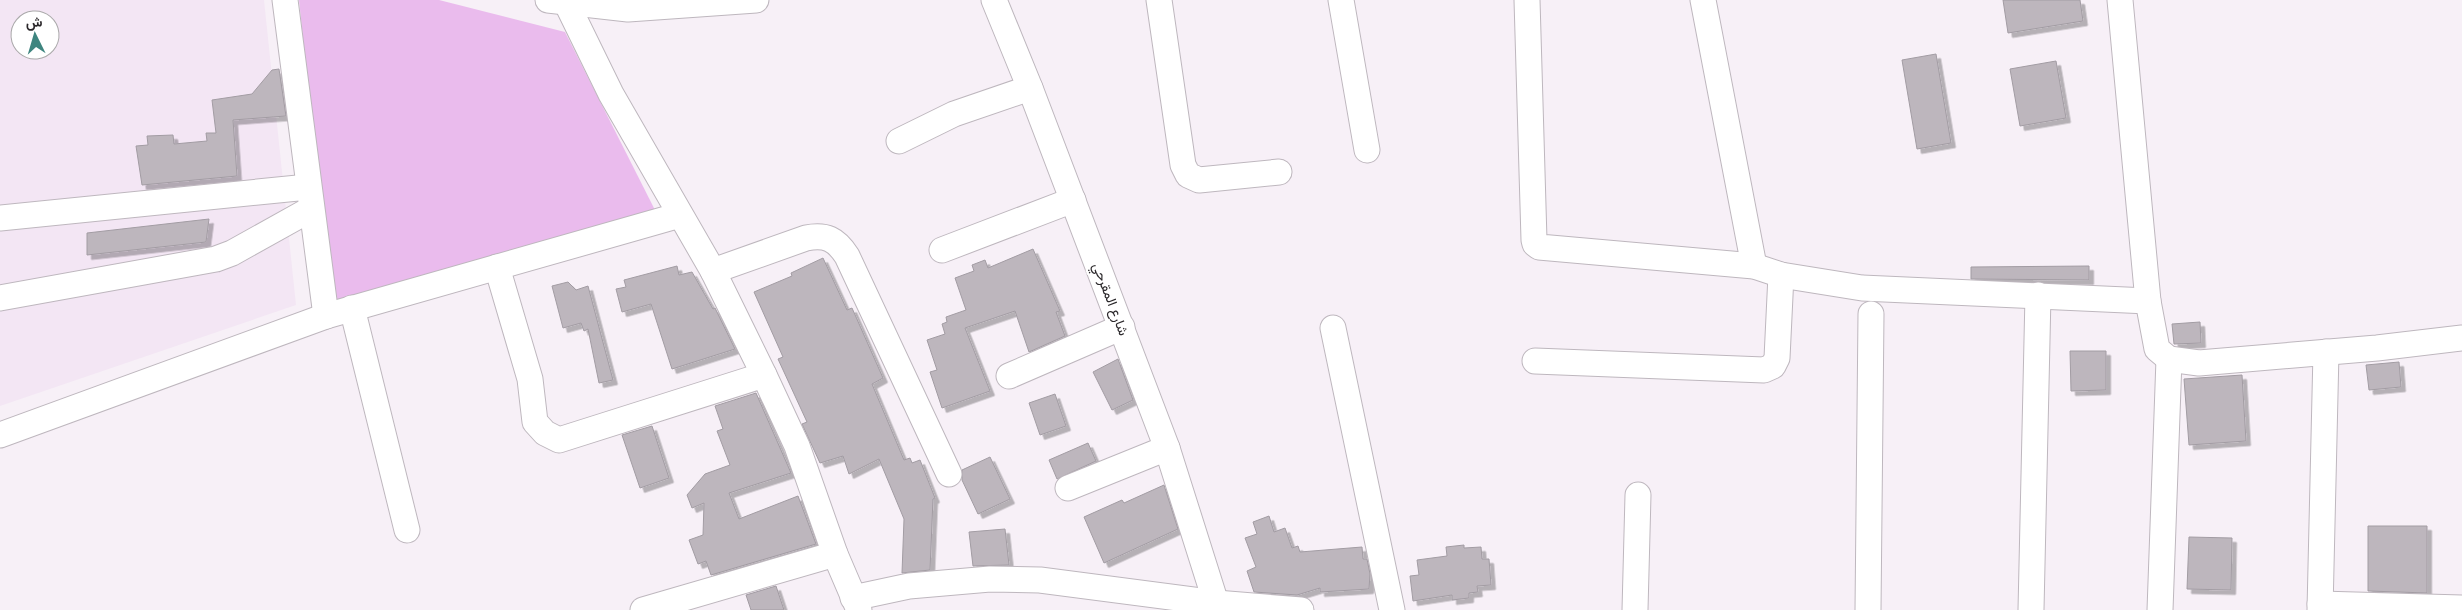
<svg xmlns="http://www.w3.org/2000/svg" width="2462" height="610" font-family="'Fira Sans Condensed',Vazirmatn,sans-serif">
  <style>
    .built { fill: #f3e6f4; fill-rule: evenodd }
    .green { fill: #eabbed }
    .building { fill: #bdb6bd; stroke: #a29ca3; filter: url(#shadow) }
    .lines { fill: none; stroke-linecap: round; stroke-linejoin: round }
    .minor-casing { stroke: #beb7be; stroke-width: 27 }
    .minor { stroke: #fff; stroke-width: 25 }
    .labels { text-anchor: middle; stroke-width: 4.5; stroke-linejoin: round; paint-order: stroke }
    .street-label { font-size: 14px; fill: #2b282b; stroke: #fff }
  </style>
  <defs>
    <filter id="shadow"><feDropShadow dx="4.5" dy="4.5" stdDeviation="0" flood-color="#0004"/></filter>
  </defs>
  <rect width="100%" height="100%" fill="#f7f0f7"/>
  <!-- built -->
  <path class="built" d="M0 0H264L296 305 0 406ZM20 20H50V50H20Z"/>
  <!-- green -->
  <polygon class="green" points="299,0 439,0 565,32 658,216 331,308"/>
  <!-- building -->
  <g class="building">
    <polygon points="2003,0 2080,0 2083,21 2008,33"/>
    <polygon points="1936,54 1951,143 1917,149 1902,60"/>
    <polygon points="2056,61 2066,118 2020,126 2010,69"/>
    <polygon points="279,69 286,116 233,120 237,176 142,185 136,146 148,145 147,136 173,135 174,144 207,141 206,133 216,133 212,100 252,94 272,70"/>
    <polygon points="209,219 206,242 87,255 87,233"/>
    <polygon points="1033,249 1060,311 1056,312 1065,336 1029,352 1015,311 965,328 990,391 942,408 930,372 937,370 927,340 945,334 942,324 947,322 946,317 966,310 955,278 974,271 972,265 985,260 988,268"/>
    <polygon points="823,258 847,310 852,308 883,378 872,384 904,460 910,458 912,463 920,460 935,498 933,499 930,570 902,573 904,519 879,459 849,474 843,456 820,463 802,424 807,422 778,359 783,357 754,292 792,276 791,273"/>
    <polygon points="677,266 679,275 692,272 713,309 715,308 735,349 672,369 651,304 622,312 616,289 626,287 624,280"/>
    <polygon points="2089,266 2089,280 1971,279 1971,267"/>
    <polygon points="568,282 576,290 588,286 613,380 599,383 588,329 584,331 581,323 563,328 552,286"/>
    <polygon points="2200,322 2201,343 2174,344 2172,324"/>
    <polygon points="2070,351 2106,351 2106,390 2071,391"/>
    <polygon points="1118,359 1133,400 1112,410 1093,372"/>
    <polygon points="2399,362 2401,387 2369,390 2366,365"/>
    <polygon points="2242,375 2246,441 2189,445 2184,379"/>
    <polygon points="756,393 791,473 729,493 739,519 798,496 816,544 711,575 706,561 698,564 689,540 703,535 704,503 692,508 687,495 705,474 730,465 717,431 723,429 715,406"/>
    <polygon points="1055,394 1066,426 1040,435 1029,403"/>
    <polygon points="652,426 669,478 640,488 622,435"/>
    <polygon points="1088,443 1096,461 1057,479 1049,460"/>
    <polygon points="990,457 1010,499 978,514 962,480 962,470"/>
    <polygon points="1164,485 1178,529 1104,563 1084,517 1122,500 1124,503"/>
    <polygon points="1269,516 1274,532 1285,528 1292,548 1298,546 1300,552 1362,547 1363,559 1367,559 1370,574 1369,589 1320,592 1320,588 1297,595 1254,592 1247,571 1256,567 1245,538 1257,534 1253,522"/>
    <polygon points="2368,526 2427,526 2427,593 2368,591"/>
    <polygon points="1005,529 1009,565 973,566 969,532"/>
    <polygon points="2189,537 2232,538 2231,590 2187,589"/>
    <polygon points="1464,545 1464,548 1481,547 1482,559 1489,559 1491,585 1477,586 1478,592 1469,593 1469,598 1452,600 1452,595 1413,601 1410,576 1419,575 1417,560 1447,556 1446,547"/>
    <polygon points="776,586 784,610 751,610 746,595"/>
  </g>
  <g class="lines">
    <!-- minor casing -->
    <g class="minor-casing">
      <g id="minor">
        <polyline points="285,0 326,316"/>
        <polyline points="548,0 628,9 756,0"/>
        <polyline points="994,0 1030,88 1167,448 1216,603"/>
        <polyline points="1159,0 1183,165 1188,175 1199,180 1279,172"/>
        <polyline points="1341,0 1367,150"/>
        <polyline points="1527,0 1534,240 1535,244 1539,247 1754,266 1781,275 1862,288 2148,301"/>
        <polyline points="1703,0 1754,266"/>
        <polyline points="2120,0 2148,301 2157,349 2169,359 2199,363 2377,348 2462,338"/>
        <polyline points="567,4 611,94 713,271 764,375 797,446 835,554 859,610"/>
        <polyline points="899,141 954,114 1030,88"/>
        <polyline points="0,218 308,187"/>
        <polyline points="942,250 1073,200"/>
        <polyline points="497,267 530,379 535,422 545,433 559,440 764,375"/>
        <path d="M713 271 806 238C826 234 836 239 847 256L949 474"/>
        <polyline points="0,298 216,259 232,253 311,209"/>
        <polyline points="352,308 407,530"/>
        <polyline points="1333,328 1392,610"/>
        <polyline points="1535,361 1764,370 1773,366 1777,358 1781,275"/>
        <polyline points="1009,376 1122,327"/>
        <polyline points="0,435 326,316 680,215"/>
        <polyline points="1068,488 1167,448"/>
        <polyline points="853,598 909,586 990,579 1040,580 1216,603 1301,610"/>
        <polyline points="2320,604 2462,608"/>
        <polyline points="643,610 835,554"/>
        <polyline points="1635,610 1638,495"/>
        <polyline points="1868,610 1871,314"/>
        <polyline points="2031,610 2038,295"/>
        <polyline points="2160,610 2169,359"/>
        <polyline points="2320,610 2326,352"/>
      </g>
    </g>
    <!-- minor -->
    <use href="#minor" class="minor"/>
  </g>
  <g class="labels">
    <!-- street labels -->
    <g class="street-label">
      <text transform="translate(1111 299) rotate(69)" y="5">شارع المقرحي</text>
    </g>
  </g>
  <!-- north arrow -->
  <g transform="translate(35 35) rotate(355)"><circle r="24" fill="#ffffff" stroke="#aaa9aa"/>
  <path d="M0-4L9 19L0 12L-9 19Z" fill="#3e857f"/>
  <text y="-8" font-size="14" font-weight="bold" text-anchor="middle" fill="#2b282b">ش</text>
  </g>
</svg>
